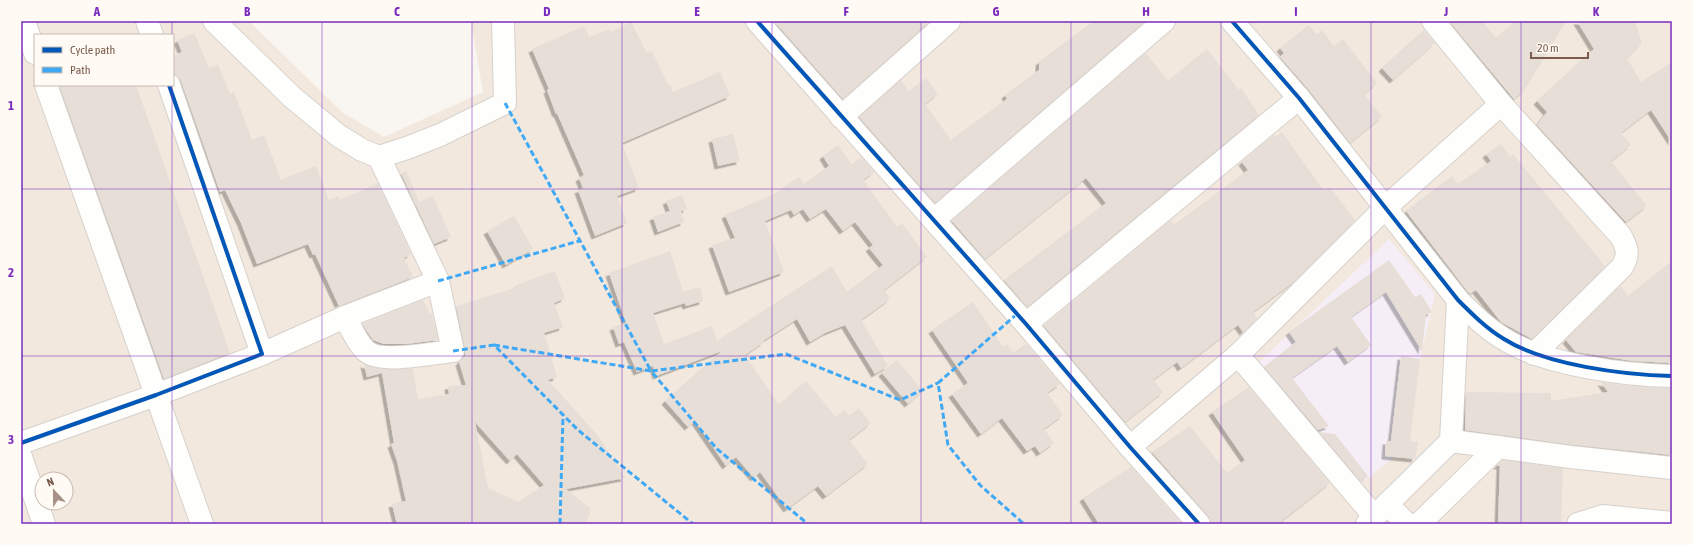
<svg xmlns="http://www.w3.org/2000/svg" width="1693" height="545" font-family="'Asap Condensed',sans-serif">
  <style>
    .residential { fill: #f2e8de; fill-rule: evenodd }
    .education { fill: #f6eef6 }
    .building { fill: #e6ded7; fill-rule: evenodd; filter: url(#shadow) }
    .lines { fill: none; stroke-linecap: round; stroke-linejoin: round }
    .minor-casing { stroke: #d7d1cb; stroke-width: 24 }
    .minor { stroke: #fefefd; stroke-width: 22 }
    .quiet { stroke: #3fa9f5; stroke-width: 3; stroke-dasharray: 6 3; stroke-linecap: butt }
    .cycleway-casing { stroke: #fffaf3; stroke-width: 6 }
    .cycleway { stroke: #0057b8; stroke-width: 4 }
    .grid { fill: none; stroke: #7b2cbf; stroke-width: 1; stroke-opacity: 0.55 }
    .neatline { fill: none; stroke: #7b2cbf; stroke-width: 1.5 }
    .grid-label { font-size: 13px; text-anchor: middle; font-weight: bold; fill: #7b2cbf }
  </style>
  <defs>
    <filter id="shadow"><feDropShadow dx="-3.5" dy="3.5" stdDeviation="0" flood-color="#0004"/></filter>
  </defs>
  <rect width="100%" height="100%" fill="#f9f5f0"/>
  <!-- residential -->
  <path class="residential" d="M21 21H249L342 112 384 137 483 92 471 21H1672V524H21ZM35 35H173V85H35ZM42 479H66V503H42Z"/>
  <!-- education -->
  <polygon class="education" points="1389,239 1435,294 1398,454 1358,486 1256,365"/>
  <!-- building -->
  <g class="building">
    <polygon points="774,21 930,21 843,99"/>
    <polygon points="1094,21 1145,21 935,203 859,117 901,80 909,91 926,78 938,94 925,104 951,140 1007,99 1005,95 1039,70 1039,62"/>
    <polygon points="1449,21 1482,21 1496,38 1516,21 1566,21 1524,91 1514,99"/>
    <polygon points="1577,21 1635,21 1642,43 1627,58 1641,82 1672,62 1672,142 1651,110 1621,133 1631,145 1611,161 1647,206 1626,222 1537,125 1547,112 1537,101 1594,49"/>
    <polygon points="631,22 647,53 652,51 668,85 670,84 673,92 720,72 730,96 622,143 639,188 617,196 627,223 595,236 578,190 583,188 579,178 584,175 557,113 556,114 547,90 549,89 532,49 584,26 589,37 610,29 611,32"/>
    <polygon points="1309,25 1317,35 1322,30 1334,46 1343,39 1377,83 1364,94 1382,117 1350,143 1309,90 1280,57 1284,53 1280,48"/>
    <polygon points="1424,30 1435,43 1393,80 1382,68"/>
    <polygon points="194,33 209,68 218,65 230,94 234,92 252,140 264,135 281,180 316,166 329,200 338,196 340,200 378,183 411,254 404,258 413,277 340,306 277,334 339,306 315,254 313,255 308,244 257,264 241,223 225,190 220,192 181,81 177,76 173,73 173,56 182,52 177,40"/>
    <polygon points="1207,49 1239,90 1241,88 1259,115 1027,307 1004,280 1106,203 1086,178 985,259 952,221 1146,53 1168,81"/>
    <polygon points="59,85 136,85 230,353 164,379"/>
    <polygon points="1282,132 1324,191 1330,187 1355,220 1294,282 1253,312 1257,318 1243,332 1238,325 1181,368 1177,362 1153,380 1163,392 1125,422 1044,326 1171,220 1174,225 1248,170 1242,162 1274,135 1275,137"/>
    <polygon points="733,134 740,161 718,166 712,139"/>
    <polygon points="1501,144 1510,157 1513,154 1605,266 1532,339 1501,322 1476,290 1470,294 1468,292 1406,211 1452,176 1458,184 1491,161 1486,154"/>
    <polygon points="838,145 852,165 861,157 874,172 863,180 897,227 902,223 927,257 884,290 890,299 861,320 888,366 875,374 845,325 825,333 810,342 797,319 763,341 764,342 745,355 779,405 806,381 836,417 845,410 849,416 859,408 871,423 849,440 868,464 826,496 818,486 787,509 760,472 754,478 736,457 726,466 695,421 688,427 665,401 722,351 656,376 653,366 637,372 624,342 619,344 613,327 626,323 609,273 670,251 683,292 700,287 703,301 686,306 685,303 653,313 664,344 712,326 717,341 832,266 847,292 883,265 869,248 873,245 855,222 843,231 826,209 810,219 803,209 794,215 791,210 765,221 784,272 729,292 712,245 735,238 725,215 774,194 799,177 804,184 829,166 823,156"/>
    <polygon points="406,171 419,202 433,196 451,237 434,244 401,173"/>
    <polygon points="682,195 687,209 681,211 684,222 658,232 653,217 670,211 666,201"/>
    <polygon points="514,216 533,249 506,265 487,231"/>
    <polygon points="1389,260 1415,297 1421,294 1432,312 1426,315 1422,351 1386,292 1351,317 1371,345 1348,362 1337,346 1292,378 1329,426 1318,430 1264,367 1296,342 1289,332"/>
    <polygon points="1672,261 1672,363 1633,361 1576,352 1566,340 1621,286 1628,296"/>
    <path d="M555 271 565 298 554 303 563 327 544 333 557 377 548 380 599 437 625 478 566 489 591 509 586 524H397L392 504 406 501 397 461 391 444 394 443 382 373 367 377 364 364 381 369H413L418 399 449 394 448 386 466 385 459 362 465 356V349L456 306 518 287 516 285ZM475 422 510 461 517 454 544 485 518 502 488 488Z"/>
    <polygon points="423,300 430,314 432,313 438,340 406,344 384,344 373,340 362,324"/>
    <polygon points="973,302 1003,347 1007,344 1013,353 1026,344 1060,384 1047,393 1063,415 1044,429 1054,443 1040,453 1035,446 1027,451 1002,418 981,434 952,394 968,383 932,330"/>
    <polygon points="1401,356 1420,359 1410,441 1418,442 1415,459 1385,456 1386,441 1391,441"/>
    <polygon points="897,360 923,391 908,404 882,373"/>
    <polygon points="1601,382 1630,386 1672,388 1672,455 1573,445 1465,430 1466,392 1551,393 1551,401 1608,392"/>
    <polygon points="1249,387 1330,483 1278,524 1211,524 1208,516 1152,452 1190,426 1227,473 1245,460 1212,412"/>
    <polygon points="1319,432 1335,434 1368,476 1361,482"/>
    <polygon points="1502,460 1563,468 1561,524 1498,524 1500,466 1497,466"/>
    <polygon points="1131,467 1182,524 1099,524 1083,498"/>
  </g>
  <g class="lines">
    <!-- minor casing -->
    <g class="minor-casing">
      <g id="minor">
        <polyline points="24,21 35,53"/>
        <polyline points="147,21 152,35"/>
        <polyline points="214,21 292,97 339,136 362,150 379,157 407,148 440,135 505,103 503,21"/>
        <polyline points="757,21 1026,324 1130,447 1199,524"/>
        <path d="M1232 21 1299 98 1458 300C1472 314 1487 329 1504 339 1545 365 1624 375 1672 376"/>
        <path d="M1433 21 1501 104 1620 235C1627 247 1630 254 1622 267L1534 354"/>
        <polyline points="46,85 202,524"/>
        <polyline points="841,117 949,21"/>
        <polyline points="934,220 1164,21"/>
        <polyline points="345,317 438,281"/>
        <polyline points="1026,324 1299,98"/>
        <path d="M262 354 345 317C351 328 356 341 365 350 379 365 433 353 453 351L438 281 379 157"/>
        <polyline points="1238,355 1374,516"/>
        <polyline points="1451,441 1498,447"/>
        <polyline points="21,443 156,395 262,354 169,85"/>
        <polyline points="1130,447 1238,355 1386,207 1501,104"/>
        <polyline points="21,457 44,524"/>
        <polyline points="1387,504 1407,524"/>
        <polyline points="1367,524 1451,441 1458,300"/>
        <polyline points="1419,524 1498,447 1571,457 1672,468"/>
        <polyline points="1578,524 1603,516 1672,523"/>
      </g>
    </g>
    <!-- minor -->
    <use href="#minor" class="minor"/>
    <!-- quiet -->
    <g class="quiet">
      <polyline points="505,103 651,371 786,354 900,400 938,383"/>
      <polyline points="438,281 579,241"/>
      <polyline points="1017,314 938,383 948,445 980,485 1024,524"/>
      <polyline points="494,345 651,371 717,449 808,524"/>
      <polyline points="453,351 494,345 578,430 693,524"/>
      <polyline points="560,524 563,415"/>
    </g>
    <!-- cycleway casing -->
    <g class="cycleway-casing">
      <g id="cycleway">
        <polyline points="757,21 1026,324 1130,447 1199,524"/>
        <path d="M1232 21 1299 98 1458 300C1472 314 1487 329 1504 339 1545 365 1624 375 1672 376"/>
        <polyline points="21,443 156,395 262,354 169,85"/>
      </g>
    </g>
    <!-- cycleway -->
    <use href="#cycleway" class="cycleway"/>
  </g>
  <!-- grid -->
  <path class="grid" d="M172 21V35M322 21V524M472 21V524M622 21V524M772 21V524M921 21V524M1071 21V524M1221 21V524M1371 21V524M1521 21V524M172 85V524M21 189H1672M21 356H1672"/>
  <!-- border -->
  <rect width="1693" height="545" fill="none" stroke="#fffaf3" stroke-width="44"/>
  <!-- legend -->
  <rect x="34" y="34" width="140" height="52" fill="#fffaf3" stroke="#cabbb1"/>
  <rect x="42" y="47" width="20" height="6" fill="#0057b8" stroke="#cabbb1"/>
  <text x="70" y="54" font-size="12" fill="#7a5c4d">Cycle path</text>
  <rect x="42" y="67" width="20" height="6" fill="#3fa9f5" stroke="#cabbb1"/>
  <text x="70" y="74" font-size="12" fill="#7a5c4d">Path</text>
  <!-- north arrow -->
  <g transform="translate(54 491) rotate(338)"><circle r="19" fill="#fffaf3" stroke="#cabbb1"/>
  <path d="M0-3L7 15L0 10L-7 15Z" fill="#a69286"/>
  <text y="-6" font-size="11" font-weight="bold" text-anchor="middle" fill="#7a5c4d">N</text>
  </g>
  <!-- scale -->
  <path d="M1531 52v6h57v-6" fill="none" stroke="#7a5c4d" stroke-width="2"/>
  <text x="1537" y="52" font-size="12" fill="#7a5c4d" stroke="#fffaf3" stroke-width="3" paint-order="stroke">20 m</text>
  <rect x="22" y="22" width="1649" height="501" class="neatline"/>
  <g class="grid-label">
    <text x="97" y="16">A</text>
    <text x="247" y="16">B</text>
    <text x="397" y="16">C</text>
    <text x="547" y="16">D</text>
    <text x="697" y="16">E</text>
    <text x="846" y="16">F</text>
    <text x="996" y="16">G</text>
    <text x="1146" y="16">H</text>
    <text x="1296" y="16">I</text>
    <text x="1446" y="16">J</text>
    <text x="1596" y="16">K</text>
    <text x="11" y="110">1</text>
    <text x="11" y="277">2</text>
    <text x="11" y="444">3</text>
  </g>
</svg>
